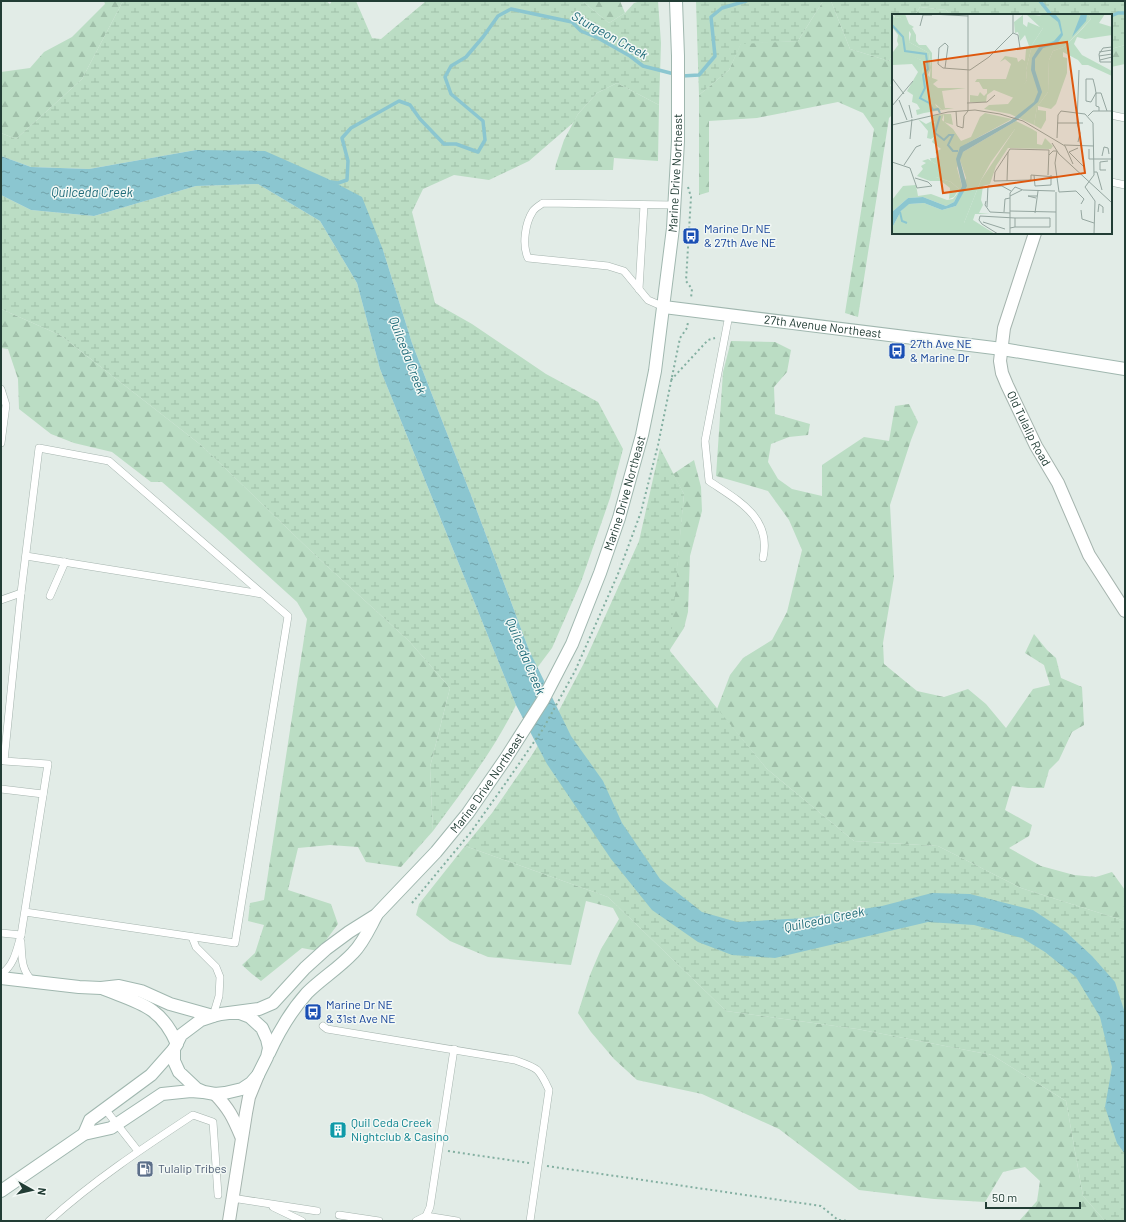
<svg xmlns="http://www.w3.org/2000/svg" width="1126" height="1222" font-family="Barlow,sans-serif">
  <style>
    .forest { fill: url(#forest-firs) }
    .wetland { fill: url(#wetland-marsh) }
    .water { fill: url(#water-ripples) }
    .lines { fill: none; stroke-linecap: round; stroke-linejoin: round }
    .stream { stroke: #8bc6d0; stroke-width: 3.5 }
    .lane-casing { stroke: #a5b4ae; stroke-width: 8 }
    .street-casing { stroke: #a5b4ae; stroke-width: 14 }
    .secondary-casing { stroke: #a0b7af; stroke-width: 14 }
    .path { stroke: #83afa1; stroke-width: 2; stroke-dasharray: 2 3; stroke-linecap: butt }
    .lane { stroke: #fff; stroke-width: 7 }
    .street { stroke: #fff; stroke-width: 12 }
    .secondary { stroke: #fff; stroke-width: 12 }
    .labels { text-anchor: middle; stroke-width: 3; stroke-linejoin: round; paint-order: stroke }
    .street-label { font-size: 12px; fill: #223d35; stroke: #f2f8f5 }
    .transit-label { font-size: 12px; fill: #164399; stroke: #f2f8f5; text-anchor: start }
    .culture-label { font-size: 12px; fill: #0d838f; stroke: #f2f8f5; text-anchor: start }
    .service-label { font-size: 12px; fill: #4e5e75; stroke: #f2f8f5; text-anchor: start }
    .water-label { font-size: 13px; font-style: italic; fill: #1d6a78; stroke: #f2f8f5 }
    .inset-river { fill: none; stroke: #8bc6d0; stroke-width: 2 }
    .inset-road { fill: none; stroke: #95a6a0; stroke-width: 1 }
    .view { fill: #de580e; fill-opacity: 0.15; stroke: #de580e; stroke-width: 2 }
    .inset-edge { fill: none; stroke: #223d35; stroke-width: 2 }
  </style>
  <defs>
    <pattern id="forest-firs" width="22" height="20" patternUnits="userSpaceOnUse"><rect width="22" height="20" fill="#bbddc4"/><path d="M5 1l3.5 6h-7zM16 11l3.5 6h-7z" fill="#a0bfa9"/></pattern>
    <pattern id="wetland-marsh" width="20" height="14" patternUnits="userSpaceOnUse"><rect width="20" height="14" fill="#bbddc4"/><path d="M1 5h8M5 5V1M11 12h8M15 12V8" fill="none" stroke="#a0bfa9"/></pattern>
    <pattern id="water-ripples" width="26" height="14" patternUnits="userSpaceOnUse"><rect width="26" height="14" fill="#8bc6d0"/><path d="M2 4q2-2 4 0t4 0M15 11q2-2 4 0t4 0" fill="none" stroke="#71a2aa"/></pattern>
  </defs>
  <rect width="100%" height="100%" fill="#e2ece7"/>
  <!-- forest -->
  <g class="forest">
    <polygon points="104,1 123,1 82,79 16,139 1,133 1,72 30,68 44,52 72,37 105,4"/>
    <polygon points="582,1 620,1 625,13 609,23"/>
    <polygon points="823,1 831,1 850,49 889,61 893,55 893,83 890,85 893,89 893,114 889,118 858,317 845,313 874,129 863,113 838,102 757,118 709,121 709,192 699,195 699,95 729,70 741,43 798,41"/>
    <polygon points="920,7 946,10 950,15 915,15"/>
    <polygon points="1125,45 1125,64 1111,67 1111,49"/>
    <polygon points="617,83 659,105 658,161 614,158 613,170 555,170 556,164 564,140 578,114 597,93"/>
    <polygon points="1,309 60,335 201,445 316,556 409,641 450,688 430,767 433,831 401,867 366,862 358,847 330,845 298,848 288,890 331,904 338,924 318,951 302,948 261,981 252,974 242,965 255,953 264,925 248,921 250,903 264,900 307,619 297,602 221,533 162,482 151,482 112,452 74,443 51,434 19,409 18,379 8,349 1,348"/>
    <polygon points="731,341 775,342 791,350 787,372 774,387 775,414 810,424 808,435 789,437 771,444 768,462 778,479 792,489 822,496 822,465 864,437 889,441 895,406 909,404 918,422 911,440 890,505 894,577 883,643 884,664 917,691 944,697 968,689 986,704 1006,728 1033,689 1050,685 1044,665 1025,653 1034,634 1047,650 1056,658 1061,678 1082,687 1084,725 1072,732 1059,760 1049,770 1044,788 1028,788 1012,786 1005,810 1032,825 1029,836 1009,848 1041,866 1074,875 1096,877 1112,872 1125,890 1125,921 1021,888 938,846 854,841 767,769 717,709 730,675 743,658 772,640 787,612 802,550 789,520 768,491 716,476 723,372"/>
    <polygon points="694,460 701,487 702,511 690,556 688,612 684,628 669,651 684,494 673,474"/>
    <polygon points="465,846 608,897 726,1011 857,1029 992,1055 1066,1101 1083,1196 1105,1221 1019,1221 1037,1201 1040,1181 1025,1167 1003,1172 985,1202 934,1199 859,1190 779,1129 702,1094 637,1080 614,1059 591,1032 578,1013 590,975 601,949 619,919 613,908 586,901 571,965 488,957 450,941 416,915 419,904"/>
  </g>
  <!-- wetland -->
  <g class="wetland">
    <polygon points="123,1 326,1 330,4 332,1 356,1 372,38 381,39 426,1 582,1 609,23 625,13 634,3 641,1 658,1 661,43 659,105 617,83 597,93 578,114 574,122 529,161 489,180 454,175 423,189 412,212 435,303 472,324 546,374 598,402 623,449 610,498 581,582 552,648 537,668 529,650 474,503 412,343 383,250 196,150 89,169 31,167 1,156 1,133 16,139 82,79"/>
    <polygon points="696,1 823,1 798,41 741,44 729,70 699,95"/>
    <polygon points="831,1 1125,1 1125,45 1111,49 1111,15 950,15 946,10 920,7 915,15 893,15 893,55 889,61 850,49"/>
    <path d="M258 184 320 221 357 283 380 369 516 705C494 750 463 790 433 831L430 767 450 688 409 641 316 556 201 445 60 335 1 309V195L31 210 94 216 196 186Z"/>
    <polygon points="660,448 684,494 670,651 767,769 854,841 938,846 1021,888 1125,921 1125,1221 1105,1221 1083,1196 1066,1101 992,1055 857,1029 726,1011 608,897 465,846 492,813 530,758 554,720 584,663 639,541"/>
  </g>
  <!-- water -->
  <polygon class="water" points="196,150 265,151 326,178 362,197 383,250 412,343 474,503 529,650 571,736 603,781 622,823 660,879 702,912 737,922 805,918 882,906 932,893 970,894 1033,910 1066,932 1092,956 1115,982 1125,1013 1125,1154 1117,1143 1105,1107 1112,1067 1100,1017 1076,977 1045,952 1022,938 974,925 928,922 775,958 732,955 698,942 652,910 611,859 547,764 516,705 380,369 357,283 320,221 258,184 196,186 94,216 31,210 1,195 1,156 31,167 89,169"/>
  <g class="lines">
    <!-- stream -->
    <g class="stream">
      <polyline points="1040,1 1051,15"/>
      <polyline points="1111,16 1118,13 1125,13"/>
      <polyline points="331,182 338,183 347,180 348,161 342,138 351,128 399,101 410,105 420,119 444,144 456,144 478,152 485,140 483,121 451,94 445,77 451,66 466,57 483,37 498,16 511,9 572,22 581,31 598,38 630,56 643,66 682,76 699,75 715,56 711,17 722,8 746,1"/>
    </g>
    <!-- lane casing -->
    <g class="lane-casing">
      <g id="lane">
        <polyline points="1111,115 1125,118"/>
        <polyline points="1111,182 1125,185"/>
        <polyline points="639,289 644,205"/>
        <path d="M664 307 648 300 624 271 608 266 528 258C522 245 525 223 533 211 535 208 540 205 543 203L674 205"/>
        <path d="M729 315 705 441 709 481C737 500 772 517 763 558"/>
        <polyline points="1,389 6,405 1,443"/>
        <polyline points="26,556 262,594"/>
        <polyline points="50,596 65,562"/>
        <polyline points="1,600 21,593"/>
        <polyline points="1,789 43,794"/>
        <polyline points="1,933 21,935"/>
        <polyline points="192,937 196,947 216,967 220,977 219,996 213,1016"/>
        <path d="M21 942C22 959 21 969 33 982"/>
        <path d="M1 974C14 966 17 949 21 935L48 764 4 761 21 593 39 448 109 461 288 616 235 943 25 912"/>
        <path d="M323 1026 327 1029 515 1060C538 1068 539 1068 549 1090L530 1221"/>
        <polyline points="105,1109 138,1151"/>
        <polyline points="232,1198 317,1211"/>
        <polyline points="273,1207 302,1221"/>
        <polyline points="339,1215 379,1221"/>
        <polyline points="426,1219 426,1216 457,1221"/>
        <path d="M49 1221C93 1181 143 1148 193 1115L213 1122 218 1195"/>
        <polyline points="416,1221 426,1216 430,1207 454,1049"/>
      </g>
    </g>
    <!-- street casing -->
    <g class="street-casing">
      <g id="street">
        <path id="s1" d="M1035 233 1004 328 1000 361 1002 373 1007 385 1036 446 1058 483 1089 555 1125 611"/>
        <path d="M215 1094C229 1109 233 1117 241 1136"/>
        <polyline points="229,1221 246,1113 249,1097 258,1075"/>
      </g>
    </g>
    <!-- secondary casing -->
    <g class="secondary-casing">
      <g id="secondary">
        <path id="s2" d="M664 307 1002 349 1125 369"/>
        <polyline points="1,978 79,987 101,988 119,986 141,991 170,1004 213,1016"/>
        <path d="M104 989C139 1003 161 1006 177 1044"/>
        <path id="s3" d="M237 1012 250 1017 262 1028 267 1039 269 1048 267 1057 258 1075 251 1083 242 1089 225 1093 215 1094 204 1092 197 1089 179 1072 174 1061V1049L181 1035 201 1020 213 1016 221 1014 259 1009 273 1003 305 968 326 949 349 932 376 915 436 852 468 813 506 758 543 700 572 644 600 573 619 518 642 435 655 371 673 228 678 141V56L676 1"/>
        <path d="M269 1053C279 1031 291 1011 307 993 321 979 339 968 353 953 363 943 369 929 376 916"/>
        <polyline points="84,1134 90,1120 151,1075 174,1049"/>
        <polyline points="1,1191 84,1134 111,1128 162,1094 191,1091 203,1092"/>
      </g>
    </g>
    <!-- path -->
    <g class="path">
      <polyline points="688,187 691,197 686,281 692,289 691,298"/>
      <polyline points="671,380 708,340 715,338"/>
      <polyline points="412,903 471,832 505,784 543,729 575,671 618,574 641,512 658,445 680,338 687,328 688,322"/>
      <polyline points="448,1151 529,1163"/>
      <polyline points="547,1166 821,1206 838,1220 848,1221"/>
    </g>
    <!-- lane -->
    <use href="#lane" class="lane"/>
    <!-- street -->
    <use href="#street" class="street"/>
    <!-- secondary -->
    <use href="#secondary" class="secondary"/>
  </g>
  <!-- icons -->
  <defs>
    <g id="bus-square" transform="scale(0.9)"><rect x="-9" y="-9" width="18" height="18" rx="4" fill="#1a4fb4" stroke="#f2f8f5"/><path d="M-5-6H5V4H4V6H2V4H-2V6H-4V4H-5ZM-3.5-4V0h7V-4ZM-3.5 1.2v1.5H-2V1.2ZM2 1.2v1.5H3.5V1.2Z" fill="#fff"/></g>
    <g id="building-square" transform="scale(0.9)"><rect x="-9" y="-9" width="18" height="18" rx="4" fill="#0f9aa8" stroke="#f2f8f5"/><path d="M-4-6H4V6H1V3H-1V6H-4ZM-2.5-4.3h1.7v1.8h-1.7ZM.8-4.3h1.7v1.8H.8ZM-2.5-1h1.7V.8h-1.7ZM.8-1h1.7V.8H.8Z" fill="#fff"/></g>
    <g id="fuel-square" transform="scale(0.9)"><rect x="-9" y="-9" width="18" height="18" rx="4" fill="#5c6f8a" stroke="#f2f8f5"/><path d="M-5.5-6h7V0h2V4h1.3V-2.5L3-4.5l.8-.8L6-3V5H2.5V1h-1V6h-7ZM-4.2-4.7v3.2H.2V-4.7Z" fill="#fff"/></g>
  </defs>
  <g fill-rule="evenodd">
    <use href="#bus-square" x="691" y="236"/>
    <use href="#bus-square" x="897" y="351"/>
    <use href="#bus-square" x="313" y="1012"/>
    <use href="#building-square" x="338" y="1130"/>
    <use href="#fuel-square" x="145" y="1169"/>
  </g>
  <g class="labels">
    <!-- street labels -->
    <g class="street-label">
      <text dy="4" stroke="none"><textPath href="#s3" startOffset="1270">Marine Drive Northeast</textPath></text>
      <text dy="4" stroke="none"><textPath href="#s2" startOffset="160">27th Avenue Northeast</textPath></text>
      <text dy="4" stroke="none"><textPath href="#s1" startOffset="207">Old Tulalip Road</textPath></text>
      <text dy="4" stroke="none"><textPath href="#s3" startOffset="945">Marine Drive Northeast</textPath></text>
      <text dy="4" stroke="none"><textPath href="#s3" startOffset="622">Marine Drive Northeast</textPath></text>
    </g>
    <!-- transit labels -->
    <g class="transit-label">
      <text x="704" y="233">Marine Dr NE<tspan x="704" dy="14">&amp; 27th Ave NE</tspan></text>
      <text x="910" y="348">27th Ave NE<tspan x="910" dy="14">&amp; Marine Dr</tspan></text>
      <text x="326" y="1009">Marine Dr NE<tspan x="326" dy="14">&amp; 31st Ave NE</tspan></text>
    </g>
    <!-- culture labels -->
    <g class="culture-label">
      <text x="351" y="1127">Quil Ceda Creek<tspan x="351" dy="14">Nightclub &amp; Casino</tspan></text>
    </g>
    <!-- service labels -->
    <g class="service-label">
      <text x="158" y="1173">Tulalip Tribes</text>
    </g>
    <!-- water labels -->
    <g class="water-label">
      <text transform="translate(610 35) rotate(29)" y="5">Sturgeon Creek</text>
      <text x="92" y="197">Quilceda Creek</text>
      <text transform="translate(408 355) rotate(69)" y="5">Quilceda Creek</text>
      <text transform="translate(526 656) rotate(67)" y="5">Quilceda Creek</text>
      <text transform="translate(824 919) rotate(-12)" y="5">Quilceda Creek</text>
    </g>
  </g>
  <!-- overview -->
  <g transform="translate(892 14)">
    <rect width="220" height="220" fill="#e2ece7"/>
    <path d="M2 0H13L17 10 22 13 20 14 24 21V27L27 31H34L40 39V64L46 66 41 70 46 74H74L50 77 53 94H62L50 96 36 83 39 50 37 39 17 28 19 20 8 3 3 4ZM134 0 150 2 151 14 140 31 134 56 135 66 128 77 122 84 102 76 95 81 94 88H78V81L86 82 88 78 92 82 95 79V75H91L87 68H83L85 65H114L119 50 113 45 108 48 113 42 125 44 126 48 130 45 133 47 134 35 137 32 133 21 128 27 126 18 123 19 122 8 131 1V10L135 13 136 8 148 13ZM196 0H213L207 9 220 13V21L193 25 185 23 182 30 190 41 220 57V62L196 51H190L186 46 171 38V43L175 44V59L164 90 159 95 146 92V96L154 97V106L149 115 142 111 145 93 156 78 157 46 161 37 172 33 191 14 199 5ZM7 30 14 39 29 46 31 54 28 74 32 99 25 101 24 96 28 95 25 90 20 88 21 81 15 77 26 58 20 50 1 51V38ZM52 100H59L61 111 52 108ZM26 105 34 110 42 106 43 107 40 113 42 123 39 125 35 124 36 117ZM123 115H140L145 118V130L150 131 153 124 161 132 159 135 116 134 104 152 98 170 91 172 89 186 91 191 87 199 98 200H83L81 206 103 220H72V209L89 166ZM36 145 44 150V163L59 168 67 175 62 183 57 185 58 174 49 167H38L25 162 31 155 29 152 34 149 30 147Z" fill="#bbddc4"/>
    <path d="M0 0 3 4 8 3 17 13V28L37 39 39 54 36 61 40 66 37 71 43 74V79L37 83 42 85 44 92 50 96 32 99 30 96 26 82 31 54 29 46 14 40 8 34 5 27 6 21 0 13ZM144 0H196L199 5 172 33 161 37 157 46 156 78 145 93 142 111 118 100 92 95 97 91 116 90 135 66 134 56 140 31 151 14 148 8 150 2ZM93 99 120 105 74 130 65 154 70 172 62 188 54 192 31 183 16 184 0 198V186L11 172 24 171 26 182 39 180 55 186 61 185 65 180 67 175 59 168 44 163V150L39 147 38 144H43L46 141 43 138 49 135 40 128 42 123 40 113 43 108 39 102 52 100 50 106 61 115 69 127 79 123 88 103ZM124 107 140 115H123L99 148 89 166 72 209V220H0V214L9 197 16 190 32 189 50 196 64 192 74 164 68 146 71 138Z" fill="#bbddc4"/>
    <path d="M156 0H163L168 6 171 21 165 30 151 34 143 45V56L150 78 146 88 124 107 71 138 68 146 75 172 64 192 50 196 32 189 17 190 9 197 0 214V198L16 184 31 183 54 192 62 188 70 172 64 145 68 133 118 107 142 88 146 78 139 56 140 44 147 33 162 27 169 19 166 8ZM189 0H195L194 7 180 23Z" fill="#8bc6d0"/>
    <path class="inset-river" d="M0 11 11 23 13 37 34 40 36 55 31 61 33 74 28 84 37 89 41 96 46 95 48 99M48 102 43 119 52 126 57 121H61L56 131 61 137H66M8 198 10 207 15 209"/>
    <path class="inset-road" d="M39 0 76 2M121 0V19M28 12 31 1H40M121 19 126 21 128 34M220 33 211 34 207 40 208 48H220M207 38 220 36M207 42 220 40M208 46 220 43M51 54 78 56 97 43 121 19M51 54 46 50 47 34 53 29 56 32 53 54M187 56 185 109H191M0 64 12 80M204 79 199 88 194 87V65H201L203 73 204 79V92L207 93V97M204 79H209L215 97M7 86 15 106M75 89 95 88 103 81M17 91 20 104M0 92 21 67M64 97 65 112 71 114 72 102 76 97V0M196 102 201 97H220M165 109H185L188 119 186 128M0 111 56 98 83 96 108 100 131 107 173 132 181 150M165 124 166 101 169 97 193 100 201 109 202 161 193 173 203 187 202 220M18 125 20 105M160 129 167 140 219 188M172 131 202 132M186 134 177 138 193 154M197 135V145H220M157 141 161 137H165L163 149 167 178M210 142 212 133 216 134 217 140M0 148 18 154 25 174 40 172 36 168 23 164M12 151 24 133 29 131M214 156H208V148L216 147M202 158H205L210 176M0 161V148M142 161 143 172 159 171V161M156 161 157 136 118 135 103 158 102 167 139 166V161L164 163M115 167 116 138M123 173 131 176 163 177M164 178V220M167 178 184 177 192 185 189 190M118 182 130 176M144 184 136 182H145M94 187 93 191 98 198 118 199M95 193 96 172H110L119 177M189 196 190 205 202 209M118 197 164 198M112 198 113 185 118 184M206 198 207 190 211 193V199M143 199 146 177M123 204H158V213H123M91 208 113 215M106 220 90 210 87 206 88 202 123 204V213L118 214M118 220V179L123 173"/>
    <path class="view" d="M175 28 193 159 51 179 32 48Z"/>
    <rect width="220" height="220" class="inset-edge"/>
  </g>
  <!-- border -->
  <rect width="1126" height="1222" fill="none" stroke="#223d35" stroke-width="4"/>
  <!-- north arrow -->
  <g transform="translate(32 1190) rotate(98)" stroke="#f2f8f5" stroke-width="3" paint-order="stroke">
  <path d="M0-3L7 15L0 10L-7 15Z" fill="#223d35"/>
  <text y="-6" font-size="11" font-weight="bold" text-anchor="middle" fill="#223d35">N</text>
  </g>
  <!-- scale -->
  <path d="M986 1202v6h94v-6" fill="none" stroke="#223d35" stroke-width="2"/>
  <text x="992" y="1202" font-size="12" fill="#223d35" stroke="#f2f8f5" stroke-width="3" paint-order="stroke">50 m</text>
</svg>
